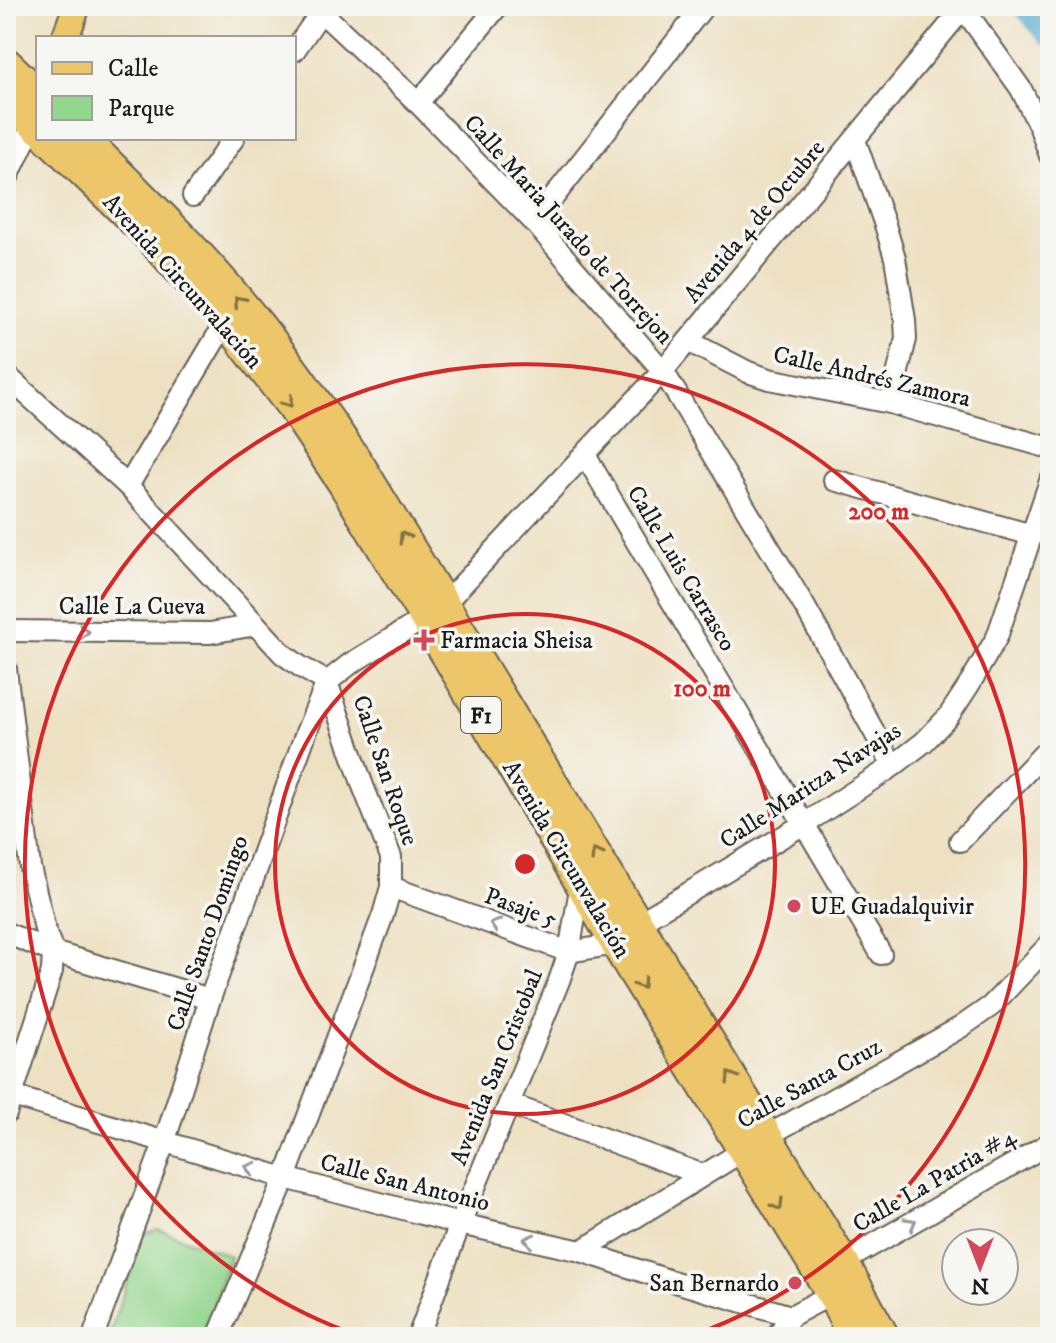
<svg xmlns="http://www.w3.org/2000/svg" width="1056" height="1343" font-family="'IM FELL DW Pica',serif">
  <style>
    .green { fill: #93d68d; stroke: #587954; stroke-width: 2 }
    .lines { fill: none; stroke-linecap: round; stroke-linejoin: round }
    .river { stroke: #56abd2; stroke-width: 30 }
    .minor-casing { stroke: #666156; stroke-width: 24 }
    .major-casing { stroke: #666156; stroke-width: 30 }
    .highway-casing { stroke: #666156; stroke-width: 34 }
    .minor { stroke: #fff; stroke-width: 20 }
    .major { stroke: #ecc669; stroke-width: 26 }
    .highway { stroke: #ecc669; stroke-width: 30 }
    .oneway { stroke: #847142 }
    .oneway2 { stroke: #999 }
    .ring { fill: none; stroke: #d62828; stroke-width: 4 }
    .poi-dot { fill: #d1495b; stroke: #f6f6f2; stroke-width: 3 }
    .labels { text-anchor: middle; stroke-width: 7; stroke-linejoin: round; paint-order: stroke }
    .shield { fill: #f6f6f2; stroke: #5d5d5c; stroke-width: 2 }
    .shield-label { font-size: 22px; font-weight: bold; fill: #1c1c1c }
    .street-label { font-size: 24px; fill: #1c1c1c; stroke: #f6f6f2 }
    .poi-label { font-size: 24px; fill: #1c1c1c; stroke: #f6f6f2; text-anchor: start }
    .centre { fill: #d62828; stroke: #f6f6f2; stroke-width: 4 }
    .ring-label { font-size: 24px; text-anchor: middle; font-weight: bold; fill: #d62828; stroke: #f6f6f2; stroke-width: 7; stroke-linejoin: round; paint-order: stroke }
  </style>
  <rect width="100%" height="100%" fill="#f6f6f2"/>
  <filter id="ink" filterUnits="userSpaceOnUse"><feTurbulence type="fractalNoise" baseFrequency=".0125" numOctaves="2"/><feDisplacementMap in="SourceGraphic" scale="16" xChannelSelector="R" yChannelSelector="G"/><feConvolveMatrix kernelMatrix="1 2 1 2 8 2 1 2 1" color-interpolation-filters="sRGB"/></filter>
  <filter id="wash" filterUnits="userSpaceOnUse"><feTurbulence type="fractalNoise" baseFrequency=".006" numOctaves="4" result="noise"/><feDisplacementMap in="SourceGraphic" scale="32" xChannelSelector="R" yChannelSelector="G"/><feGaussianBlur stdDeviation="1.8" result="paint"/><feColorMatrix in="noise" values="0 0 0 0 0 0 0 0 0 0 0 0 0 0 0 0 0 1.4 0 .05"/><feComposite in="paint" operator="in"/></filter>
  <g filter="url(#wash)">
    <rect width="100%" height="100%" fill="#eee1c3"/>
    <!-- green -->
    <polygon class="green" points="158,1229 230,1256 202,1337 109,1337 143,1234"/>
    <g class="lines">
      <!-- river -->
      <polyline class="river" points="1029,6 1050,31"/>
    </g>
  </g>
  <g filter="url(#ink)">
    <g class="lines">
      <!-- minor casing -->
      <g class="minor-casing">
        <g id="minor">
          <polyline points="315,6 418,103 534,222 663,371 805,607 893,766"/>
          <polyline points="962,6 1021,89 1040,128 1050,156"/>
          <polyline points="294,51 325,6"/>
          <polyline points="418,103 498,6"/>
          <polyline points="855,140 886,228 895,258 905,320 906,339 890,403"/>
          <polyline points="6,181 33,123"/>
          <polyline points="193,196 234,138"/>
          <polyline points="534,222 704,6"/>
          <polyline points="688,341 748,372 769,379 890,403 1050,448"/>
          <polyline points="6,375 128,486 283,654 301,667 327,682 363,786 391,857 391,887 383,915 285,1178 218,1337"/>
          <polyline points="585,455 881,954"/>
          <polyline points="834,480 1032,535"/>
          <polyline points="128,486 226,321"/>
          <polyline points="6,631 210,633 256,625"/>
          <polyline points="6,669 30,867 45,929 53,952 52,971 6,1114"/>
          <polyline points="960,841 1050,747"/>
          <polyline points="391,887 569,952 616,944"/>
          <polyline points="638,923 804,824 893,766 924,742 948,717 969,685 997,637 1050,481"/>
          <polyline points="6,933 53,952 210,999"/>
          <polyline points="6,1094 285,1178 460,1224 581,1251 665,1279 791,1316"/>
          <polyline points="509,1104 703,1175"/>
          <polyline points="581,1251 767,1136 961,1027 991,1006 1050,944"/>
          <polyline points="843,1262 1050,1143"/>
          <polyline points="93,1337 164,1143 210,999 307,730 327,682 350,664 425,618 445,603 663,371 965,6"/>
          <polyline points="418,1337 460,1224 559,981 569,952 581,883"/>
          <polyline points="776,1337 791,1316 832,1294"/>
        </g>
      </g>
      <!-- major casing -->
      <g class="major-casing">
        <polyline id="major" points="65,38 77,6"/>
      </g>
      <!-- highway casing -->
      <g class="highway-casing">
        <g id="highway">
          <polyline points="6,63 38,94"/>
          <polyline points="6,97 38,128"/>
          <polyline points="48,138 143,230 226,321 293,408 343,483 425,618 616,944 832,1294 853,1337"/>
          <path d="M83 138C138 193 195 247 244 307 286 357 323 412 360 466L843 1262 884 1337"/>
        </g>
      </g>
      <!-- minor -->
      <use href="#minor" class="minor"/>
      <!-- major -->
      <use href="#major" class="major"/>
      <!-- highway -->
      <use href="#highway" class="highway"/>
    </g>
    <!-- one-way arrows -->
    <defs><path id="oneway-chevron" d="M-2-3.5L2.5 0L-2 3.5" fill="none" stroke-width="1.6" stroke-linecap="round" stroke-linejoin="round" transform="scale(2)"/></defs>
    <g class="oneway">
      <use href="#oneway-chevron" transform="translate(239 301) rotate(-131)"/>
      <use href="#oneway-chevron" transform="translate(288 402) rotate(53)"/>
      <use href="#oneway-chevron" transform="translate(404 537) rotate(-122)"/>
      <use href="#oneway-chevron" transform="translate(596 854) rotate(-121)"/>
      <use href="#oneway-chevron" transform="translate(641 984) rotate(58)"/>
      <use href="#oneway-chevron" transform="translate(731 1077) rotate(-121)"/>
      <use href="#oneway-chevron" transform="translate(778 1205) rotate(59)"/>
    </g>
    <g class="oneway2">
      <use href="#oneway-chevron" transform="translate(84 632)"/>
      <use href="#oneway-chevron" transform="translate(495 925) rotate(-160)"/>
      <use href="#oneway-chevron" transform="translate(250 1168) rotate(-164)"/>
      <use href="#oneway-chevron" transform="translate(911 1223) rotate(-30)"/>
      <use href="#oneway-chevron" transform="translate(529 1240) rotate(-167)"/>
    </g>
  </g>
  <!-- distance rings -->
  <g class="ring">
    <circle cx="525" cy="864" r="250"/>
    <path d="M362 1337A500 500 0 1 1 688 1337"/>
  </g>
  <!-- markers -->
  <g class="poi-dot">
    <path d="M420 628h8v8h8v8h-8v8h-8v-8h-8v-8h8z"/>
    <circle cx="794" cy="906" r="8"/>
    <circle cx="795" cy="1283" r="8"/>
  </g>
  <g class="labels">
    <!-- shield labels -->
    <rect class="shield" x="461" y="697" width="40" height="36" rx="6"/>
    <g class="shield-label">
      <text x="481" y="723">F1</text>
    </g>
    <!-- street labels -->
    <g class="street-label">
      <text transform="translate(754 221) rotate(-50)" y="8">Avenida 4 de Octubre</text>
      <text transform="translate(569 229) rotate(48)" y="8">Calle Maria Jurado de Torrejon</text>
      <text transform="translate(183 281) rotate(48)" y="8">Avenida Circunvalación</text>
      <text transform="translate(872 376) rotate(13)" y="8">Calle Andrés Zamora</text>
      <text transform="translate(682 568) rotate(59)" y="8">Calle Luis Carrasco</text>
      <text x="132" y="614">Calle La Cueva</text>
      <text transform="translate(386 770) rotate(71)" y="8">Calle San Roque</text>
      <text transform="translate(810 785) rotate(-33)" y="8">Calle Maritza Navajas</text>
      <text transform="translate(567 859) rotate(59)" y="8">Avenida Circunvalación</text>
      <text transform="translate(521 907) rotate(20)" y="8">Pasaje 5</text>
      <text transform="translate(207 933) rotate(-71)" y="8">Calle Santo Domingo</text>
      <text transform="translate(496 1067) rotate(-68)" y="8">Avenida San Cristobal</text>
      <text transform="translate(809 1083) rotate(-29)" y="8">Calle Santa Cruz</text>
      <text transform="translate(934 1180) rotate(-30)" y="8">Calle La Patria #4</text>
      <text transform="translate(405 1182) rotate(14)" y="8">Calle San Antonio</text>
    </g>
    <!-- poi labels -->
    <g class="poi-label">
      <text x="440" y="648">Farmacia Sheisa</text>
      <text x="810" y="914">UE Guadalquivir</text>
      <text x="779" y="1291" text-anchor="end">San Bernardo</text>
    </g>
  </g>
  <circle cx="525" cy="864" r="12" class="centre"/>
  <g class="ring-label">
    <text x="879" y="519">200 m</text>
    <text x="702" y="696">100 m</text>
  </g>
  <!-- margin -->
  <rect width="1056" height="1343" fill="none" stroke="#f6f6f2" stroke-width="32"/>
  <!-- legend -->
  <rect x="36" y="36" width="260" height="104" fill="#f6f6f2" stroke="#9f9f9c" stroke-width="2"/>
  <rect x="52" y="62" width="40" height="12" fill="#ecc669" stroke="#9f9f9c" stroke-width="2"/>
  <text x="108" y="76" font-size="24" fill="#1c1c1c">Calle</text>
  <rect x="52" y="96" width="40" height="24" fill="#93d68d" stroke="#9f9f9c" stroke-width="2"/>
  <text x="108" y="116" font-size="24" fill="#1c1c1c">Parque</text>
  <!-- north arrow -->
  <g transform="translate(980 1267) rotate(180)"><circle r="38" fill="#f6f6f2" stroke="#9f9f9c" stroke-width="2"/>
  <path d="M0-6L14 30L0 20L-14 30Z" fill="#d1495b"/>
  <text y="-12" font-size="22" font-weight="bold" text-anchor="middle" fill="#1c1c1c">N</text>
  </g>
</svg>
